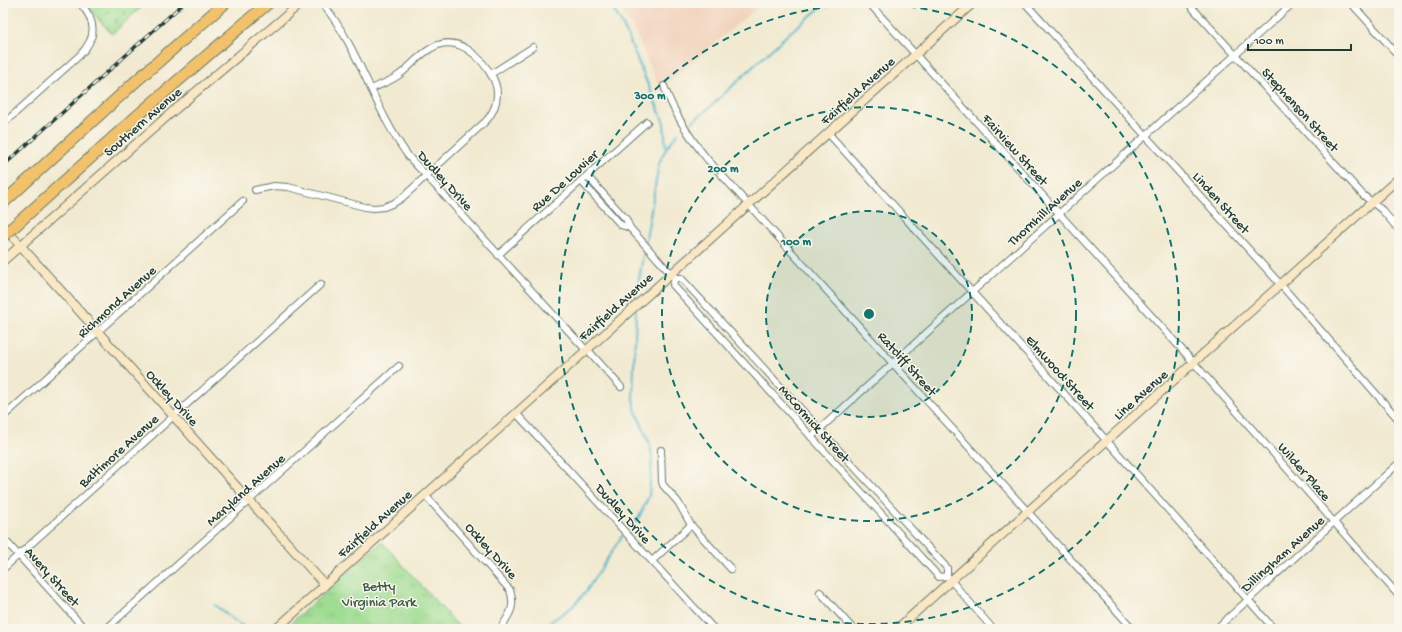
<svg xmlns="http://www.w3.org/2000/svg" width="1402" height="632" font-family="'Gochi Hand',sans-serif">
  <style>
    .built { fill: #f2d4be }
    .cemetery { fill: url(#cemetery-stones); stroke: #5f8d63 }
    .park { fill: url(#park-tufts); stroke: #5f8d63 }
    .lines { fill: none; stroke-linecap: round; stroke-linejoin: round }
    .stream { stroke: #4db5cb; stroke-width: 2 }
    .street-casing { stroke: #687a6b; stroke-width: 8 }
    .secondary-casing { stroke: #687a6b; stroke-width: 10 }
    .highway-casing { stroke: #687a6b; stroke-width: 13 }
    .street { stroke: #fff; stroke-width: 6 }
    .secondary { stroke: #fae7c3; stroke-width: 8 }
    .highway { stroke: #f2c26a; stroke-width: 11 }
    .rail-casing { stroke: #1f3d34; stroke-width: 3.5 }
    .rail { stroke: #fbf7ec; stroke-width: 2; stroke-dasharray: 6; stroke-linecap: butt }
    .highway-bridge-casing { stroke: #687a6b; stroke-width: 13; stroke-linecap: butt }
    .highway-bridge { stroke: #f2c26a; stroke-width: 11 }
    .ring { fill: none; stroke: #0f766e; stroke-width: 2; stroke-dasharray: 7 5 }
    .labels { text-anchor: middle; stroke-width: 3; stroke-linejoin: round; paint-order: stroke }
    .street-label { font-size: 14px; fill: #1f3d34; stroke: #fbf7ec }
    .park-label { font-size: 14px; fill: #395d47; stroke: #fbf7ec }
    .centre { fill: #0f766e; stroke: #fbf7ec; stroke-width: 2 }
    .ring-label { font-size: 12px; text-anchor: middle; font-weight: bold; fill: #0f766e; stroke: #fbf7ec; stroke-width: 3; stroke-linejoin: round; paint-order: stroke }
  </style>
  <defs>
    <pattern id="cemetery-stones" width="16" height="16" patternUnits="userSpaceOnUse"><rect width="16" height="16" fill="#9fdd92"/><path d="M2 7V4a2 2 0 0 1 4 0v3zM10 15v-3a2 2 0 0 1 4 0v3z" fill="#88bf7e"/></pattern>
    <pattern id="park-tufts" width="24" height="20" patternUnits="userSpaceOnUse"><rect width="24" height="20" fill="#9fdd92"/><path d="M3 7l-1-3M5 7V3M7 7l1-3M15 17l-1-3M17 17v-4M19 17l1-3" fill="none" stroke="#88bf7e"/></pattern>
  </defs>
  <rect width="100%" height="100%" fill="#fbf7ec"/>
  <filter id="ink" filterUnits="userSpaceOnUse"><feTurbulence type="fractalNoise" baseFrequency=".025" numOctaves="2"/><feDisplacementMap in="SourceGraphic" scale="8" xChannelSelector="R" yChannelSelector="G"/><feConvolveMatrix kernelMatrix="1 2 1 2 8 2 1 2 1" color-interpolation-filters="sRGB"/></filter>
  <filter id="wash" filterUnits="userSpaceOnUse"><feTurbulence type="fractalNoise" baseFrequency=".012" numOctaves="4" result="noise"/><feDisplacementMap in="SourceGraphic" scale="16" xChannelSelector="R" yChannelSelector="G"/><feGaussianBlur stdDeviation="0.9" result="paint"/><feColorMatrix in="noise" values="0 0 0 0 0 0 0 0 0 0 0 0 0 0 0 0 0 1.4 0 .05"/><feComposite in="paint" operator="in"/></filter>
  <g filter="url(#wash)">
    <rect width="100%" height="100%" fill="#f1ead1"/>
    <!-- built -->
    <g class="built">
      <polygon points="617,3 763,3 660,89 635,32"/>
      <polygon points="1399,187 1399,224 1381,204"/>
    </g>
    <!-- cemetery -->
    <polygon class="cemetery" points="83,3 146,3 112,34"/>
    <!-- park -->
    <polygon class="park" points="382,542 461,629 284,629"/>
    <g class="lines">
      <!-- stream -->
      <g class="stream">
        <polyline points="609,3 623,25 664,123 666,149"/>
        <polyline points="692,122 709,108 788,34 826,3"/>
        <path d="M636 301 637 291 659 164C663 152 669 143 678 134"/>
        <polyline points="630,527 639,517 649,496 652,459 651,450 649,442 635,409 633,398 636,309"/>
        <polyline points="215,605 235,621 247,629"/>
        <polyline points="540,629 572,607 585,593 622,536"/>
      </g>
    </g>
  </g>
  <g filter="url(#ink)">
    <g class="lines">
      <!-- street casing -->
      <g class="street-casing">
        <g id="street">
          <path d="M322 3C361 50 373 109 409 157L586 350"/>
          <polyline points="869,3 1194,363 1399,596"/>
          <polyline points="1025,3 1281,285 1399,420"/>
          <polyline points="1188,3 1363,195 1382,210 1399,230"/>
          <polyline points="1351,3 1399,56"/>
          <polyline points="491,74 533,47"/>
          <path d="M664 86C674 113 689 137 708 160L1028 512 1133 629"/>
          <path d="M3 124 79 56C97 38 97 22 80 3"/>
          <polyline points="828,133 1107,441 1274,629"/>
          <polyline points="587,176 626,219 630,228 671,274 675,278 681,278 947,568 947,576 993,629"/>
          <polyline points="581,181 621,225 630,228"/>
          <path d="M255 190 274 186 288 187 365 207 374 208 384 207 394 203 402 198 486 121C496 110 501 93 493 78 481 56 456 32 430 49 418 56 410 67 399 75 391 81 381 84 372 89"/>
          <polyline points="498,255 647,122"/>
          <polyline points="675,278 673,285 939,577 947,576"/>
          <polyline points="587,349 621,387"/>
          <polyline points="516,413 714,629"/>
          <polyline points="3,417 243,201"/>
          <polyline points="811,437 1293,3"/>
          <polyline points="661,450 662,482 663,485 678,502 691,525 731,569"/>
          <path d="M425 495 510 590C516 608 509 615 500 629"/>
          <polyline points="3,538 85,629"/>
          <polyline points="652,561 691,525"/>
          <polyline points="3,569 321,284"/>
          <polyline points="820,592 853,629"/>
          <polyline points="106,629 399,366"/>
          <polyline points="1216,629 1399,463"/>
        </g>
      </g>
      <!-- secondary casing -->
      <g class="secondary-casing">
        <g id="secondary">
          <polyline points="3,226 325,585"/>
          <polyline points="3,261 171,113 301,3"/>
          <polyline points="276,629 973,3"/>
          <polyline points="897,629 1399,178"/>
        </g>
      </g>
      <!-- highway casing -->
      <g class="highway-casing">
        <g id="highway">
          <polyline points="3,203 135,82 225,3"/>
          <polyline points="19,222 136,117 268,3"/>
        </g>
      </g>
      <!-- street -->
      <use href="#street" class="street"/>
      <!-- secondary -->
      <use href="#secondary" class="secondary"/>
      <!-- highway -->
      <use href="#highway" class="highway"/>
      <!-- rail casing -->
      <g class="rail-casing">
        <polyline id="rail" points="3,166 184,3"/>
      </g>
      <!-- rail -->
      <use href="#rail" class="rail"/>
      <!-- highway-bridge casing -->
      <g class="highway-bridge-casing">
        <polyline id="highway-bridge" points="3,236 19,222"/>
      </g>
      <!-- highway-bridge -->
      <use href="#highway-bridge" class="highway-bridge"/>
    </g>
  </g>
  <!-- distance rings -->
  <circle cx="869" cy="314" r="103" fill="#0f766e" fill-opacity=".12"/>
  <g class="ring">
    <circle cx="869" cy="314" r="103"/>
    <circle cx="869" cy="314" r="207"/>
    <circle cx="869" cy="314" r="310"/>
  </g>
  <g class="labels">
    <!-- street labels -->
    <g class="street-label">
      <text transform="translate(857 90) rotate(-42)" y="5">Fairfield Avenue</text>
      <text transform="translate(1301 109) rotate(48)" y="5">Stephenson Street</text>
      <text transform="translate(142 121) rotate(-41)" y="5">Southern Avenue</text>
      <text transform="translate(1016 149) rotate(48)" y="5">Fairview Street</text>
      <text transform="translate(446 180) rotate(48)" y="5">Dudley Drive</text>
      <text transform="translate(564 180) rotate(-42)" y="5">Rue De Louvier</text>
      <text transform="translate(1222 202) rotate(48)" y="5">Linden Street</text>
      <text transform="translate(1044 211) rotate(-42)" y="5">Thornhill Avenue</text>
      <text transform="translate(116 301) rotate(-42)" y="5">Richmond Avenue</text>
      <text transform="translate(615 306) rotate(-42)" y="5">Fairfield Avenue</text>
      <text transform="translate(908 363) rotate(48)" y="5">Ratcliff Street</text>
      <text transform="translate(1061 372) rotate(48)" y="5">Elmwood Street</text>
      <text transform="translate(1140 394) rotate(-42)" y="5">Line Avenue</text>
      <text transform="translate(173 397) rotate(48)" y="5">Ockley Drive</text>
      <text transform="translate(815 423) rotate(48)" y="5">McCormick Street</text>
      <text transform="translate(118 450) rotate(-42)" y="5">Baltimore Avenue</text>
      <text transform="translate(1305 471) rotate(49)" y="5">Wilder Place</text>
      <text transform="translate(245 489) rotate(-42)" y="5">Maryland Avenue</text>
      <text transform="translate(624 513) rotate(48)" y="5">Dudley Drive</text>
      <text transform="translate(374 523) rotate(-42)" y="5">Fairfield Avenue</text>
      <text transform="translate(492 550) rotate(48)" y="5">Ockley Drive</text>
      <text transform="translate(1282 553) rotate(-42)" y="5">Dillingham Avenue</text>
      <text transform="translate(53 576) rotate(48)" y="5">Avery Street</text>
    </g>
    <!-- park labels -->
    <g class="park-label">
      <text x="379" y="590">Betty<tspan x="379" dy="16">Virginia Park</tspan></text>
    </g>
  </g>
  <circle cx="869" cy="314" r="6" class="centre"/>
  <g class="ring-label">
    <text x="650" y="99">300 m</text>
    <text x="723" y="172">200 m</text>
    <text x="796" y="245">100 m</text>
  </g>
  <!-- margin -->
  <rect width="1402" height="632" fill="none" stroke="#fbf7ec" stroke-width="16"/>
  <!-- scale -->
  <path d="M1248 44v6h103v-6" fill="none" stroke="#1f3d34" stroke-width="2"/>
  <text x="1254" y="44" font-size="12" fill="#1f3d34" stroke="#fbf7ec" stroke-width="3" paint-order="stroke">100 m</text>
</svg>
